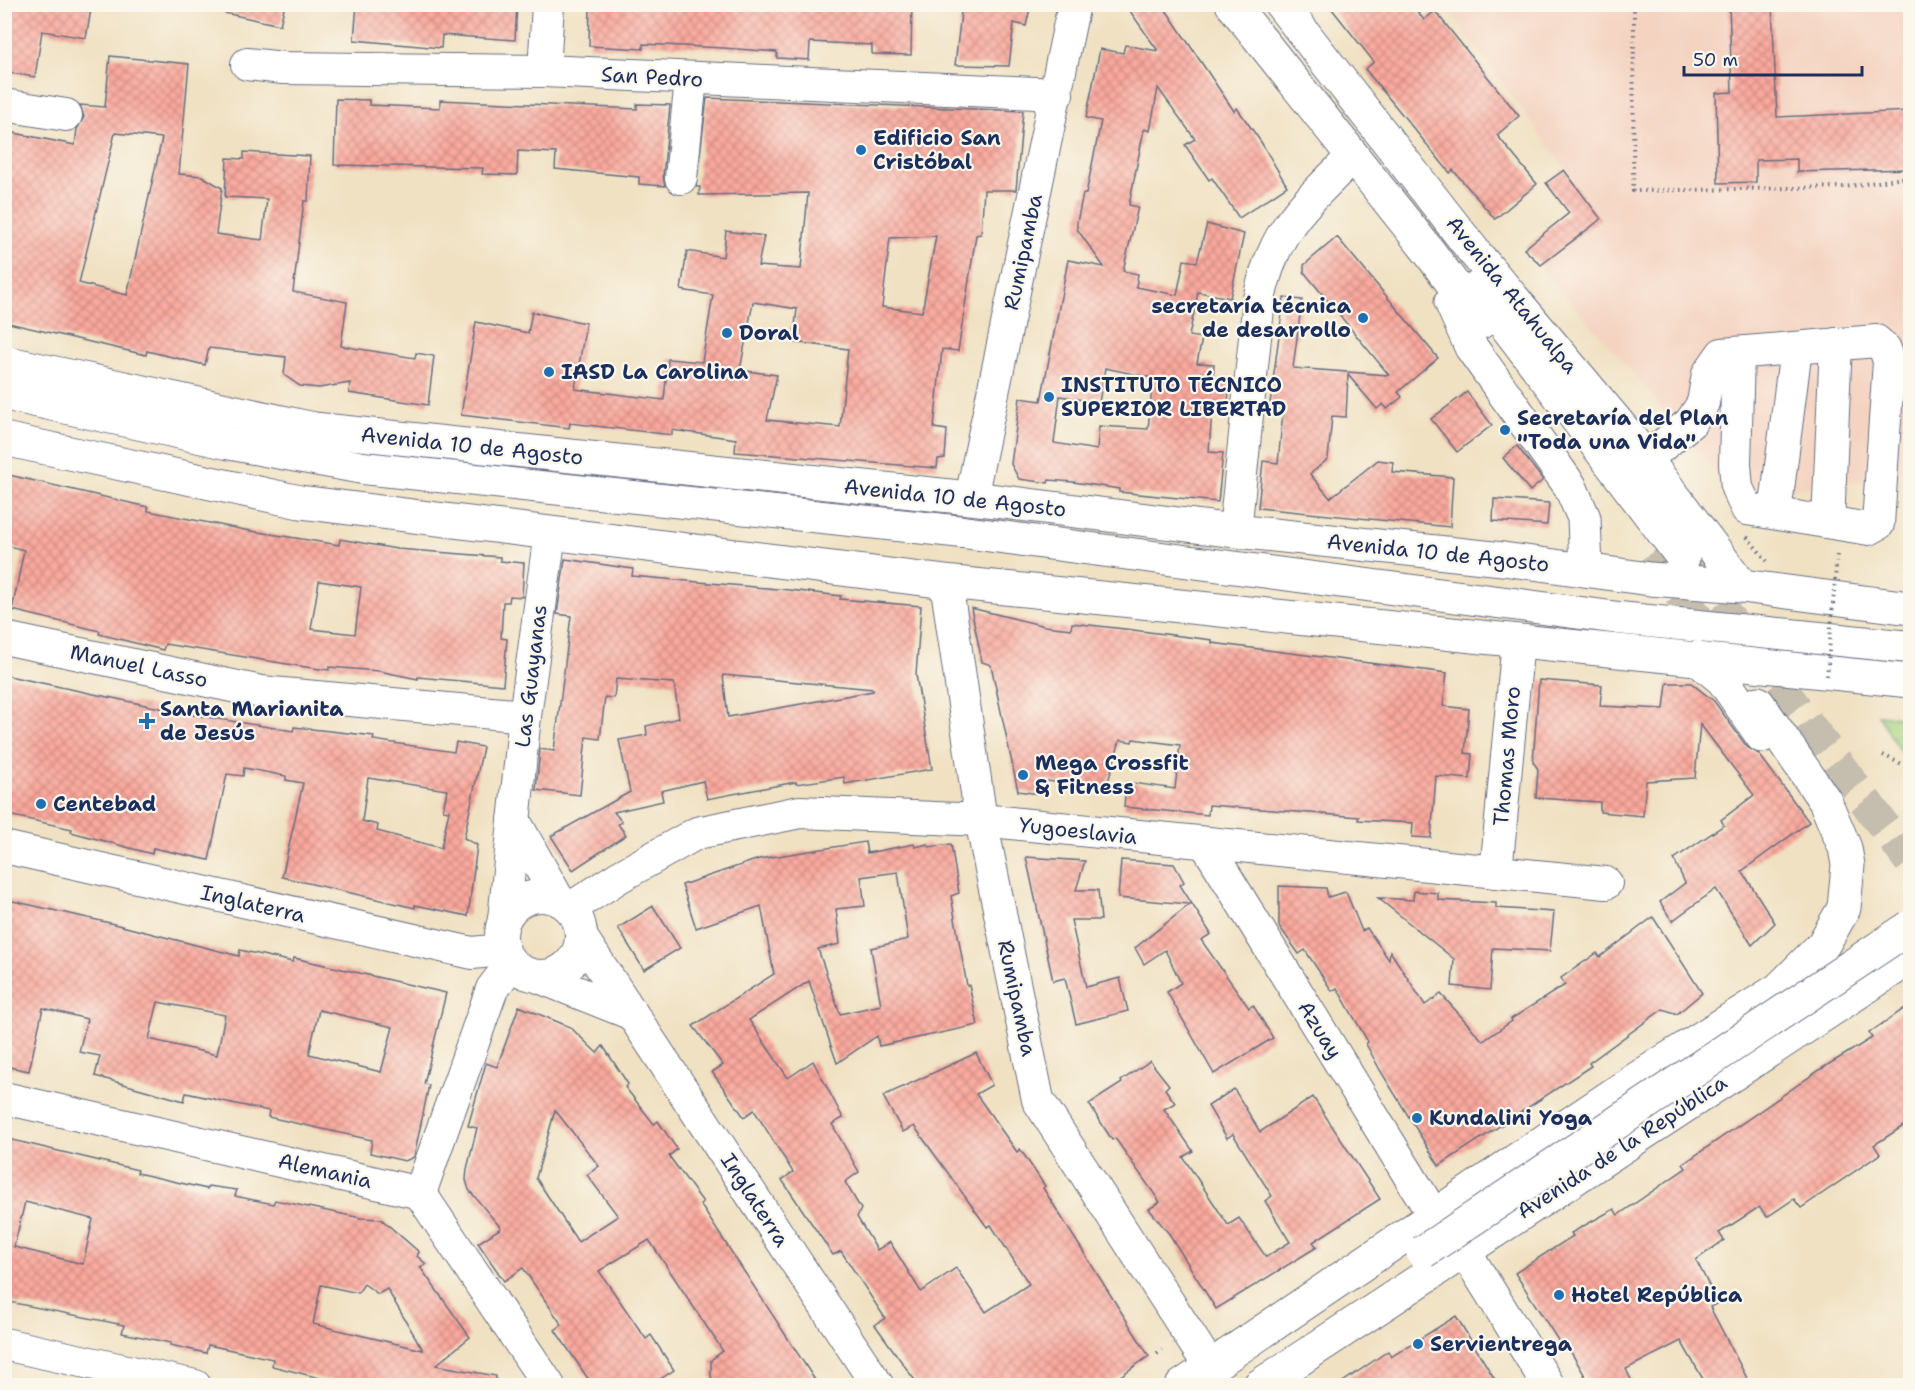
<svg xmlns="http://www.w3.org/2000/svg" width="1915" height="1390" font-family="'Shantell Sans',sans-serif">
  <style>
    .built { fill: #f4d3c1 }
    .park { fill: url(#park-crowns); stroke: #62826f; stroke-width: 1.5 }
    .building { fill: url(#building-cross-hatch); fill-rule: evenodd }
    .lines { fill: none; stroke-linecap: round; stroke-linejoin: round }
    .major-tunnel { stroke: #c5bdae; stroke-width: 33; stroke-dasharray: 33 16; stroke-linecap: butt }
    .minor-casing { stroke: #666d81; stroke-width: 34 }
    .major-casing { stroke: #666d81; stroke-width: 35 }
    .path { stroke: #666d81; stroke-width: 4; stroke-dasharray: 1.5 4.5; stroke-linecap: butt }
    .minor { stroke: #fff; stroke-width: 32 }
    .major { stroke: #fff; stroke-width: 33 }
    .major-bridge-casing { stroke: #666d81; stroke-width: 35; stroke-linecap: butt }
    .path-bridge { stroke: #666d81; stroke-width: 4; stroke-dasharray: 1.5 4.5; stroke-linecap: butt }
    .major-bridge { stroke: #fff; stroke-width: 33 }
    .poi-dot { fill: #1f6fb2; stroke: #fbf7ec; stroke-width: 2 }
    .labels { text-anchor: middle; stroke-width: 4.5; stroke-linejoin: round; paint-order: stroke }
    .street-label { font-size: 21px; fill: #1b2f5e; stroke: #fbf7ec }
    .poi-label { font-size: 21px; font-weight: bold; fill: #1b2f5e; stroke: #fbf7ec; text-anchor: start }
  </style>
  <defs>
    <pattern id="park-crowns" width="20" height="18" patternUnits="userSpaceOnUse" patternTransform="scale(1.5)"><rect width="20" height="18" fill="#a8d480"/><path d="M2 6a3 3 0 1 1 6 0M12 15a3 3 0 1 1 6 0" fill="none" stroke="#90b671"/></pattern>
    <pattern id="building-cross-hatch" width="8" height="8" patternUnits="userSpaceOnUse" patternTransform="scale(1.5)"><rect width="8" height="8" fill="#fba99d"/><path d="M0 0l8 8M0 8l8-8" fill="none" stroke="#ca8a83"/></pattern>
  </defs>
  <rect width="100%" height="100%" fill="#fbf7ec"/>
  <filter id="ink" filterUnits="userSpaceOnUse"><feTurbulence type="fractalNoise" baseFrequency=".0167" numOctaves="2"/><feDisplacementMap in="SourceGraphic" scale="12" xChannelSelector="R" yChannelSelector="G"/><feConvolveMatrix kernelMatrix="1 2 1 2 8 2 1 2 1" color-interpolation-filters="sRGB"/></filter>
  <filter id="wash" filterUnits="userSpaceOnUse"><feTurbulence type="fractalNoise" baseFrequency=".008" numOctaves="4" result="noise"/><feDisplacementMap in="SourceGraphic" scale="24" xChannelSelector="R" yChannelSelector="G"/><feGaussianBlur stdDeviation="1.35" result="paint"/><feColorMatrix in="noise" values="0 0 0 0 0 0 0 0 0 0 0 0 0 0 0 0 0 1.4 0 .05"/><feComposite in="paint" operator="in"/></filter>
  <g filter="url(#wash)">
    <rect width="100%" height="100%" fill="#f0e1c2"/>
    <!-- built -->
    <polygon class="built" points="1445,5 1910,5 1910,389 1899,477 1733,495 1638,379 1540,267 1603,220"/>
    <!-- park -->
    <polygon class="park" points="1878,715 1910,718 1910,767"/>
    <g id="blocks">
      <!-- building -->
      <g class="building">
        <polygon points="4,4 92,4 86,38 42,31 35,77 4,72"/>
        <polygon points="225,4 285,4 280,25 224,13"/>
        <polygon points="357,4 517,4 515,40 442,35 441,48 354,40"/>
        <polygon points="590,4 912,4 911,55 872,54 872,45 810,42 809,60 777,58 777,52 723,48 643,44 643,49 589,46"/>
        <polygon points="962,4 1031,4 1026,26 1014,23 1009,66 955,65"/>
        <path d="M1125 4H1162L1234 111 1237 108 1261 142 1287 186 1239 218 1212 178 1209 180 1185 145 1195 139 1158 88 1150 131 1144 129 1129 205 1138 207 1123 271 1138 274 1136 287 1177 295 1184 260 1197 262 1207 224 1244 234 1230 298 1198 292 1189 336 1202 338 1197 363 1214 364 1213 380 1230 382 1227 412 1212 411 1209 452 1223 453 1218 502 1119 492V489L1073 482 1049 480 1048 483 1019 479 1011 464 1020 398 1041 401 1068 260 1104 267 1077 229V222L1083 194H1086L1101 121 1086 118 1100 49 1123 53 1125 45 1158 51ZM1105 368 1153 378 1148 429 1099 426 1097 450 1054 443 1060 396 1099 403Z"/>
        <polygon points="1328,4 1411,4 1424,20 1435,11 1519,116 1497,135 1537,184 1495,219 1453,170 1450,173 1365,69 1374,62"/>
        <polygon points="1729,4 1772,4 1777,117 1911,111 1911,169 1797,172 1797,159 1756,160 1756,182 1718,183 1716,93 1732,92"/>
        <path d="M110 56 189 64 179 174 202 176 222 188 216 234 262 240 267 199 225 197 227 158 244 159V152L310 156 308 201H304L293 292 347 302 341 346 415 358 416 353 434 356 428 405 349 393 350 383 319 388 300 386 284 375 286 357 209 348 205 365 147 351 146 355 4 322V131L75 145 77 129 84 117 80 105 105 107ZM115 133 162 138 127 295 79 283Z"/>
        <path d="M707 98 1023 111 1016 190H984L981 234 976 235 958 351 942 349 934 428 947 430 945 458 938 459 937 468 735 452 736 439 672 430V435L570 423 569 428 461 415 476 322 528 333 532 312 586 323 575 389 664 400 668 359 702 362 713 295 681 290 687 251 723 257 726 231 764 236 758 266 801 269 808 193 699 195 700 187H696ZM936 236 922 312 882 307 890 238ZM753 302 797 309 793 342 848 349 840 427 767 420 777 375 740 370Z"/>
        <polygon points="336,99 369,100 369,105 440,108 440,100 637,109 637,104 670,105 663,176 665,186 639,184 639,177 555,169 556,153 518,151 517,175 482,174 483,168 334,165"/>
        <polygon points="1564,170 1601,219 1541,265 1524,249 1569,213 1546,183"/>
        <polygon points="1337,237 1438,358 1398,392 1402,397 1387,409 1383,404 1377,409 1348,375 1346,417 1332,416 1328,459 1310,474 1330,498 1378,460 1393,462 1392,472 1453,477 1450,527 1258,508 1263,461 1278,463 1283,412 1269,411 1284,298 1302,300 1293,368 1389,375 1304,272 1304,265"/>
        <polygon points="1467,392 1492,425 1457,452 1431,419"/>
        <polygon points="1517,446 1543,480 1530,491 1503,458"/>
        <path d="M9 475 148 507V511L245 530 339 545 340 539 397 549 500 557V561L524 563 522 597 510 596 509 602H503L501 638 507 639 503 685 418 677V679L379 671 329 667V670L312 668 165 644 163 650 99 634 100 631 12 610 24 550 4 545V492ZM319 581 361 587 355 634 311 629Z"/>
        <polygon points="1494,499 1549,503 1547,525 1493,521"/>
        <path d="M565 559 633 569 632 576 789 590 841 596 840 599 921 606 916 675 932 769 845 784 844 777 796 784V782L707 799 703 781 661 791 663 801 614 812 622 822 618 824 626 835 573 870 551 836 630 792 619 740 647 735 646 726 679 718 674 683 616 679 614 698 605 697 600 739 586 737 580 795 536 790 540 749 554 751 571 616 557 614ZM723 675 873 689V691L728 717Z"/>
        <polygon points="971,608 1045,626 1071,629 1072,623 1125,629 1212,640 1212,643 1447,673 1443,706 1469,709 1465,753 1472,754 1470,779 1436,776 1431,838 1412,837 1413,823 1358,820 1359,817 1209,805 1208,815 1124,807 1126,782 1175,789 1180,745 1133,739 1132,742 1120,740 1106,789 1040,780 1039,794 1018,791 991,665 982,662"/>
        <path d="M4 675 188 714 293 731 294 727 374 736 373 740 454 752 456 742 483 747 464 838 477 845 468 916 415 905V908L282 877 303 783 286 780V776L244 768 243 776 227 774 209 860 153 848 152 854 71 832 72 829 4 814ZM368 778 447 790 443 810 449 811 441 848 377 831 378 825 362 821Z"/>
        <polygon points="1539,680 1602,685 1600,706 1664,709 1667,683 1691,683 1714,701 1747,747 1759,754 1809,822 1742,871 1775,923 1752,945 1716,889 1672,921 1660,902 1685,883 1674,859 1724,825 1721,820 1754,795 1700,724 1695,778 1646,781 1643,816 1600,812 1600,802 1536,798 1538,769 1533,762"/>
        <path d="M865 842 867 853 914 844 915 847 928 844 929 847 951 844 959 893 951 896 967 986 969 985 978 1025 879 1046 877 1036 837 1063 809 981 749 1020 788 1078 813 1061 843 1118 832 1124 859 1172 845 1182 861 1209 857 1217 877 1250 890 1242 921 1292 956 1268 986 1312 1029 1284 991 1225 987 1227 914 1126 903 1132 883 1096 976 1053 992 1085 976 1094 1017 1152 1020 1149 1045 1186 1043 1188 1149 1356 1106 1386H919L875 1325 885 1318 841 1251 833 1255 782 1180 793 1172 754 1110 744 1117 712 1072 723 1065 693 1026 774 974 761 906 696 928 682 885 759 859ZM898 872 908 939 871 948 881 1005 840 1014 818 949 840 944 836 909 865 906 861 877Z"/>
        <polygon points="1026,857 1085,861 1076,890 1098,890 1101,920 1071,920 1086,987 1120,978 1128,1011 1076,1024 1065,978 1053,981"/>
        <polygon points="1121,860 1174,864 1184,882 1180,885 1211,934 1201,940 1249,1008 1253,1005 1273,1038 1214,1074 1167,992 1181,983 1165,950 1144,964 1135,948 1190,904 1118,898"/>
        <polygon points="1279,886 1326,888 1328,897 1346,892 1362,931 1367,928 1389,960 1390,951 1425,1005 1441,994 1483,1041 1512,1021 1511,1019 1565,985 1561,978 1597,953 1600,957 1653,917 1702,993 1677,1014 1663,1009 1589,1063 1591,1066 1439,1166 1380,1070 1366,1044 1368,1042 1337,988 1332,991 1305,950 1299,954 1279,926"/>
        <polygon points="1414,891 1438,893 1438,900 1496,903 1496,908 1554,912 1550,951 1493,948 1490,990 1452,986 1454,959 1378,898 1413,900"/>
        <path d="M4 899 110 923 239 956 240 950 293 962 294 958 446 993 424 1084 429 1085 414 1157 405 1161 370 1153 372 1140 268 1117 269 1111 186 1093 184 1101 95 1076 100 1056 79 1052 87 1019 43 1008 29 1071 4 1066ZM158 1002 225 1015 217 1055 149 1039ZM319 1010 393 1027 381 1072 309 1054Z"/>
        <polygon points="653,906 680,948 644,970 618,928"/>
        <polygon points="1911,1004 1911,1121 1874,1145 1880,1154 1801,1208 1794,1199 1767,1217 1759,1207 1719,1233 1724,1240 1696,1260 1718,1303 1710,1307 1751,1386 1707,1386 1681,1341 1626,1369 1634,1386 1591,1386 1565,1342 1561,1345 1515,1273 1573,1236 1571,1233 1614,1209 1618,1215 1686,1168 1683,1164 1821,1069 1872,1038 1869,1033"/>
        <path d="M519 1006 570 1027 597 1053 603 1046 628 1084 625 1087 654 1124 658 1121 677 1149 669 1156 703 1202 700 1204 819 1386H718L711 1377V1360L723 1351 649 1240 599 1271 646 1339 651 1335 674 1370 650 1386H593L555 1330 562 1325 523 1268 504 1281 478 1243 501 1228 469 1190 466 1180 467 1169 477 1128 468 1126 486 1063 497 1067ZM555 1110 599 1166 587 1175 618 1216 578 1242 536 1178Z"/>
        <polygon points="1150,1061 1169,1085 1165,1089 1175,1103 1164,1109 1193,1151 1183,1157 1228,1225 1239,1218 1266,1257 1290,1242 1265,1201 1272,1196 1233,1134 1227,1138 1208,1106 1234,1089 1260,1132 1313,1097 1380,1199 1313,1242 1317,1247 1216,1309 1170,1235 1149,1209 1160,1202 1115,1138 1112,1140 1089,1104 1122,1083 1121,1081"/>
        <path d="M4 1138 138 1170 137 1173 207 1189 208 1186 237 1190 235 1196 273 1204 275 1200 361 1218 381 1219 419 1252 417 1256 426 1264 420 1267 470 1337 436 1365 496 1376 495 1386H351L272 1366 273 1359 208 1345 206 1353 170 1345 171 1343 122 1333 124 1325 4 1301ZM25 1202 93 1219 83 1264 14 1247ZM364 1284 378 1294 387 1289 423 1350 313 1324 321 1285 358 1293Z"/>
        <polygon points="1456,1316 1499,1386 1337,1386 1388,1351 1391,1357"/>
      </g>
    </g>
  </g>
  <g filter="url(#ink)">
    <use href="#blocks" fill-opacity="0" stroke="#666d81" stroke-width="1.5"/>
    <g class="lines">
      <!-- major-tunnel -->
      <g class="major-tunnel">
        <polyline points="1651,553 1718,647"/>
        <polyline points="1689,565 1910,861"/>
      </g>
      <!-- minor casing -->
      <g class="minor-casing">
        <g id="minor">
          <polyline points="247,64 283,68 544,71 1057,94"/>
          <polyline points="544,71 548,4"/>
          <polyline points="4,105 66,115"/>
          <polyline points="681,178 691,79"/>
          <polyline points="4,394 227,443 363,468 963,532 1619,618 1910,647"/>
          <polyline points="1646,459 1691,422 1703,403 1708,374 1722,354 1876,341 1885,349 1889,361 1878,524 1869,529 1747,509 1737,488 1735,464 1738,353"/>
          <polyline points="971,498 1074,4"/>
          <polyline points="1775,513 1796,348"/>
          <polyline points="1828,522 1836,344"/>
          <path d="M1235 531 1259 299C1275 226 1303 207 1352 157"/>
          <polyline points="946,582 981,820 1038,1100 1210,1367"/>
          <polyline points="4,638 261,692 525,716"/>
          <polyline points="514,820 558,899"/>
          <polyline points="1206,844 1434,1216"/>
          <polyline points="4,847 472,953 503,950"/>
          <polyline points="1496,872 1518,641"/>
          <circle cx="541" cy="936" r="40"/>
          <polyline points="571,908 619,877 697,833 800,812 981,820 1606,883"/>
          <polyline points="504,919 525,716 550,533"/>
          <polyline points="582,938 878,1386"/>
          <polyline points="539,977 632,1014"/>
          <polyline points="4,1098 420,1193 549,1386"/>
          <polyline points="420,1193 492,989 511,964"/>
          <polyline points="1464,1250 1549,1386"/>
          <polyline points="4,1344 195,1386"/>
        </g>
      </g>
      <!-- major casing -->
      <g class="major-casing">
        <g id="major">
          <polyline points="1232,4 1430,253 1481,322"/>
          <polyline points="1281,4 1475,253 1626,433 1742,586"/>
          <polyline points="1477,288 1683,558"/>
          <polyline points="1451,302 1471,347 1570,486 1584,518 1586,570"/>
          <polyline points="4,362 314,429 988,500 1235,531 1503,559 1650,579 1742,586 1910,608"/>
          <polyline points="4,439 300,502 946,582 1910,681"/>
          <polyline points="1696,658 1723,680 1762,736"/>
          <polyline points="1182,1386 1638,1078 1779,989 1823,945 1844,908 1848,865 1845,848 1825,801 1758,703"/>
          <polyline points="1259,1386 1910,958"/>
        </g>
      </g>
      <!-- path -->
      <g class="path">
        <polyline points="1634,4 1633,191 1844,187 1910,177"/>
        <polyline points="1747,537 1767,561"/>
        <polyline points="1883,755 1910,768"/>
        <polyline points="1157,1354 1162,1350"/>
      </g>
      <!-- minor -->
      <use href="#minor" class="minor"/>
      <!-- major -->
      <use href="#major" class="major"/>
      <!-- major-bridge casing -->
      <g class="major-bridge-casing">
        <polyline id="major-bridge" points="1423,1252 1910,927"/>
      </g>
      <!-- path-bridge -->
      <polyline class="path-bridge" points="1827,676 1837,555"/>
      <!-- major-bridge -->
      <use href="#major-bridge" class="major-bridge"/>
    </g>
  </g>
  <!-- markers -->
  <g class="poi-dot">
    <circle cx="861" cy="150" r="6"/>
    <circle cx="1363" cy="318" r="6"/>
    <circle cx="727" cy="333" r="6"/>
    <circle cx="549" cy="372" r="6"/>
    <circle cx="1049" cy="397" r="6"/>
    <circle cx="1505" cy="430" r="6"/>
    <path d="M144 712h6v6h6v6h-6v6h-6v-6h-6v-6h6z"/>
    <circle cx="1023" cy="775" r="6"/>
    <circle cx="41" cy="804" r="6"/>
    <circle cx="1417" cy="1118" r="6"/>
    <circle cx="1559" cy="1295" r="6"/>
    <circle cx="1418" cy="1344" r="6"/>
  </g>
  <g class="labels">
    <!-- street labels -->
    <g class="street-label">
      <text transform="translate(652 77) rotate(3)" y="7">San Pedro</text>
      <text transform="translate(1023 252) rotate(-78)" y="7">Rumipamba</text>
      <text transform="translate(1512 295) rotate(51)" y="7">Avenida Atahualpa</text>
      <text transform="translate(472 446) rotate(6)" y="7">Avenida 10 de Agosto</text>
      <text transform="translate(955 498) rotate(6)" y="7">Avenida 10 de Agosto</text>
      <text transform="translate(1438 553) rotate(6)" y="7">Avenida 10 de Agosto</text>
      <text transform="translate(139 666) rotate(12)" y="7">Manuel Lasso</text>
      <text transform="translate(531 676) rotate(-83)" y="7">Las Guayanas</text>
      <text transform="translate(1507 756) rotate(-85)" y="7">Thomas Moro</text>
      <text transform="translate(1078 831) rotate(6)" y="7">Yugoeslavia</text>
      <text transform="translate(253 904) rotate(13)" y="7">Inglaterra</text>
      <text transform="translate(1017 998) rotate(78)" y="7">Rumipamba</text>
      <text transform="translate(1320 1030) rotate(58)" y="7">Azuay</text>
      <text transform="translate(1622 1147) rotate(-33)" y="7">Avenida de la República</text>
      <text transform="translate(325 1171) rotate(13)" y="7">Alemania</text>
      <text transform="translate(755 1200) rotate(57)" y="7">Inglaterra</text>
    </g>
    <!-- poi labels -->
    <g class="poi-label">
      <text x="873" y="145">Edificio San<tspan x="873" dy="24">Cristóbal</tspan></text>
      <text x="1351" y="313" text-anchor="end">secretaría técnica<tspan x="1351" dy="24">de desarrollo</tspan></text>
      <text x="739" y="340">Doral</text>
      <text x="561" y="379">IASD La Carolina</text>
      <text x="1061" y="392">INSTITUTO TÉCNICO<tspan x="1061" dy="24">SUPERIOR LIBERTAD</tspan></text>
      <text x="1517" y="425">Secretaría del Plan<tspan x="1517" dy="24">"Toda una Vida"</tspan></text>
      <text x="160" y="716">Santa Marianita<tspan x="160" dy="24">de Jesús</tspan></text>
      <text x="1035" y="770">Mega Crossfit<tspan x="1035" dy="24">&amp; Fitness</tspan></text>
      <text x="53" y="811">Centebad</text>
      <text x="1429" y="1125">Kundalini Yoga</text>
      <text x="1571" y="1302">Hotel República</text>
      <text x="1430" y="1351">Servientrega</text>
    </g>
  </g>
  <!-- margin -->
  <rect width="1915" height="1390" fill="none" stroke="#fbf7ec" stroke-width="24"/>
  <!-- scale -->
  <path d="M1684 66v9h178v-9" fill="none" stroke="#1b2f5e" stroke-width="3"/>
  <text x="1693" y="66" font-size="18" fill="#1b2f5e" stroke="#fbf7ec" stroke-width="4.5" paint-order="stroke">50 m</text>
</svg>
